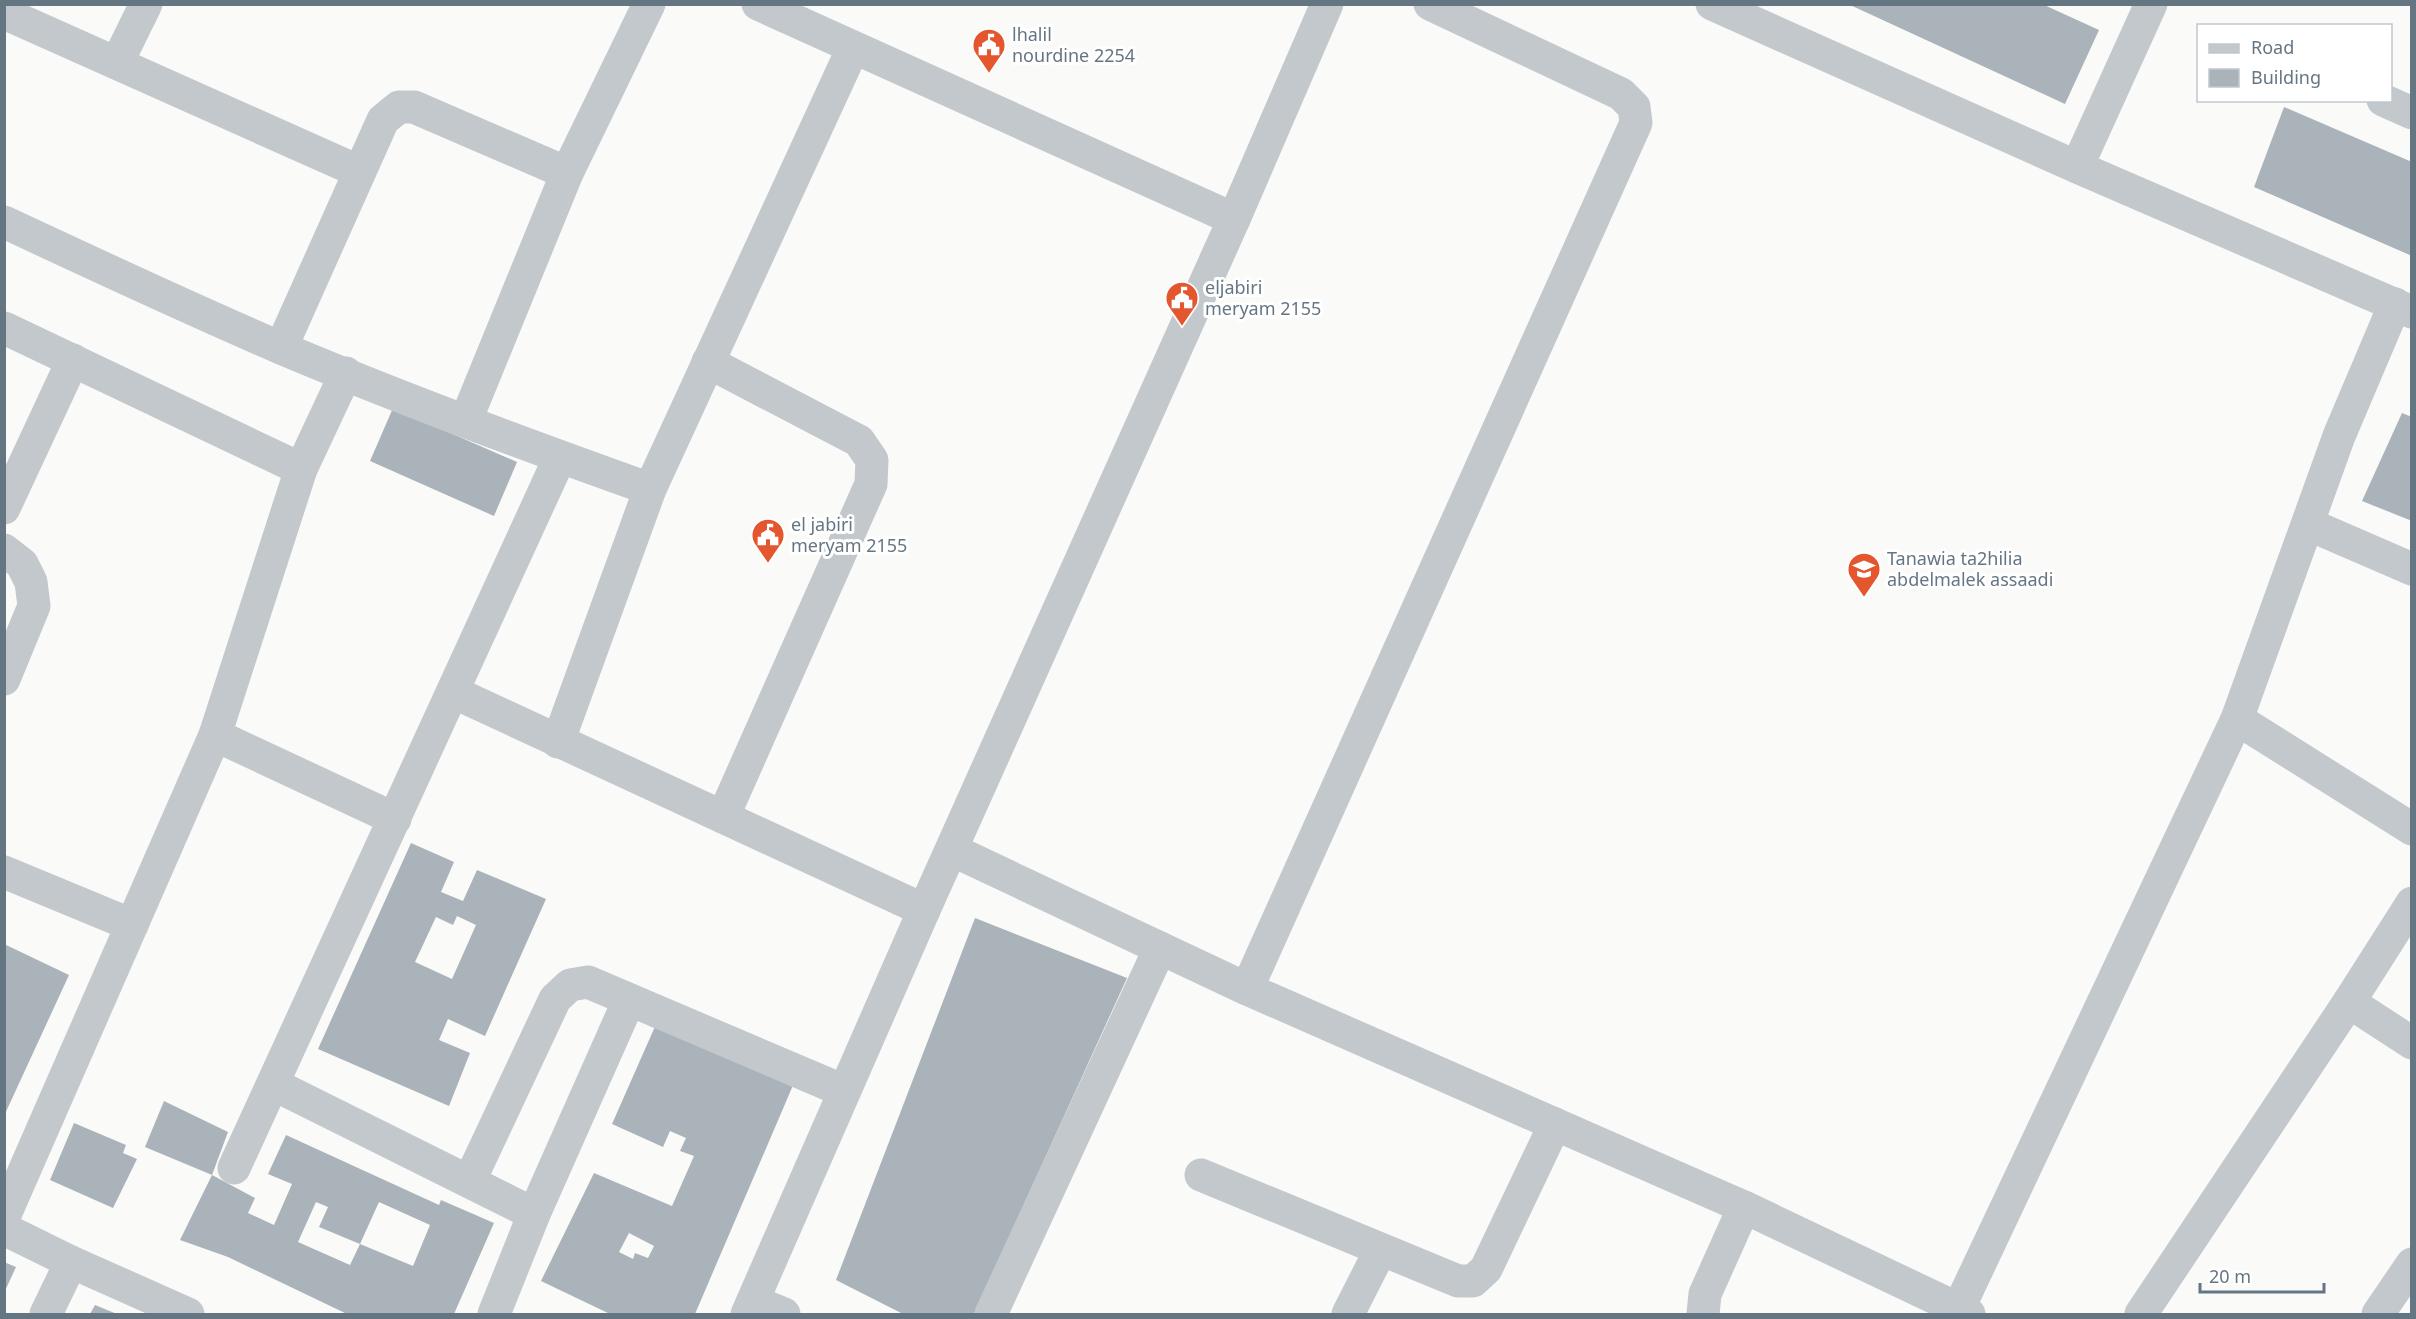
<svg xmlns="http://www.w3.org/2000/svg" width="2416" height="1319" font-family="'Noto Sans',sans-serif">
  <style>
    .building { fill: #aab3b9; fill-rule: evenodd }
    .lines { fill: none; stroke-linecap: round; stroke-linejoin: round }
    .minor { stroke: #c3c8cc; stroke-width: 33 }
    .labels { text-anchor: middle; stroke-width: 6; stroke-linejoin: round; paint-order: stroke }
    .poi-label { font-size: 18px; fill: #657683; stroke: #fff; text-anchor: start }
  </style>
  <rect width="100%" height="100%" fill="#fafaf8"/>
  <!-- building -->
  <g class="building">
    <polygon points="1848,4 2042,4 2099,30 2065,104"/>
    <polygon points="2284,107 2412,162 2412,256 2254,187"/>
    <polygon points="393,408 517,462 494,516 370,461"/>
    <polygon points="2402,413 2412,417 2412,521 2362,501"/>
    <path d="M411 843 454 862 441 892 463 901 477 870 546 899 485 1036 448 1019 439 1040 470 1053 449 1106 318 1049ZM457 916 476 925 452 979 415 962 436 917 453 925Z"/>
    <polygon points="975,918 1127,978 974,1314 903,1314 836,1280"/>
    <polygon points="4,944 69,975 4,1116"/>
    <path d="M657 1022 794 1083 695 1314H610L541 1281 594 1173 672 1206 694 1156 680 1151 686 1138 670 1131 663 1147 612 1124ZM629 1233 654 1246 648 1258 635 1253 633 1259 619 1252Z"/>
    <polygon points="164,1101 228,1132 212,1175 145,1147"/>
    <polygon points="74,1123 126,1145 123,1153 137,1159 113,1208 50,1180"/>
    <path d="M286 1135 439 1205 441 1200 494 1223 454 1314H347L228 1257 180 1240 212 1175 255 1198 248 1213 274 1225 292 1184 268 1174ZM316 1202 328 1207 319 1227 360 1244 350 1265 298 1242ZM379 1202 430 1225 413 1266 360 1244Z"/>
    <polygon points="4,1262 16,1267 4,1293"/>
    <polygon points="95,1305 117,1314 90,1314"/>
  </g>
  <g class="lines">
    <!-- minor -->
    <g class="minor">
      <polyline points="758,4 1234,219"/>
      <polyline points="1712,4 2077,167 2412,312"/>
      <polyline points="4,13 358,171"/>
      <polyline points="117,63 146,4"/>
      <polyline points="2383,100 2412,113"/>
      <polyline points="2077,167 2151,4"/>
      <path d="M4 222C96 265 188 308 281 348 402 399 526 445 650 489"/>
      <polyline points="4,328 301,469"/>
      <polyline points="281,348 383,120 399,107 414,107 567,173"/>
      <polyline points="708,362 859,441 872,460 871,484 723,817"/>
      <polyline points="466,420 567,173 649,4"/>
      <polyline points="4,508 73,360"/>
      <polyline points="2308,524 2412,569"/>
      <polyline points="4,550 22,564 31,582 34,606 4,679"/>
      <polyline points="453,692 924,910"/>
      <polyline points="2237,719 2412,829"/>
      <polyline points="215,735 395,819"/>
      <polyline points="558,742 650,489 853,48"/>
      <polyline points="952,850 1247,989 1744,1207 1969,1314"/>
      <polyline points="4,872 132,925"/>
      <polyline points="1247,989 1636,123 1634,107 1621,94 1430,4"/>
      <polyline points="2349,1002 2412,1043"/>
      <polyline points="273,1084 534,1214"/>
      <polyline points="234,1168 560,457"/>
      <polyline points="1201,1175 1458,1281 1473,1281 1486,1269 1555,1124"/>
      <polyline points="470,1180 555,999 570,985 588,982 844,1091"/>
      <polyline points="4,1217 215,735 301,469 346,373"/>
      <polyline points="4,1229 71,1262 188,1314"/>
      <polyline points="753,1301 784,1314"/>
      <polyline points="46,1314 71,1262"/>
      <polyline points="494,1314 534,1214 629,1000"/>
      <polyline points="747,1314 924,910 1234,219 1327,4"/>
      <polyline points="991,1314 1160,948"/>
      <polyline points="1348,1314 1380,1251"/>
      <polyline points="1703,1314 1705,1294 1744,1207"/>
      <polyline points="1956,1314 2237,719 2339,436 2395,304"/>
      <polyline points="2141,1314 2349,1002 2412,903"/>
      <polyline points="2378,1314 2412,1264"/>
    </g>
  </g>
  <!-- icons -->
  <defs>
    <g id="civic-pin" transform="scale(1.725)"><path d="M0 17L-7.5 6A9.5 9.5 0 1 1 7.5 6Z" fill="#e4572e" stroke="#fff"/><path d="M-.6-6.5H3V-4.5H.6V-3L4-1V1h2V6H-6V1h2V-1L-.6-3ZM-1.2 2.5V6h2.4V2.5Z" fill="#fff"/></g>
    <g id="school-pin" transform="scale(1.725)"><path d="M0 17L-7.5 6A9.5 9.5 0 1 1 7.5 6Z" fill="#e4572e" stroke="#fff"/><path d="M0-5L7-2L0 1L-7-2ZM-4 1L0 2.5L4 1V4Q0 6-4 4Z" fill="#fff"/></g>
  </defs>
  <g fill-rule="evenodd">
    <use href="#civic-pin" x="989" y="45"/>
    <use href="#civic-pin" x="1182" y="298"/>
    <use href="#civic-pin" x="768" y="535"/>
    <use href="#school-pin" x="1864" y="569"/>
  </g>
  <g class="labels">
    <!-- poi labels -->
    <g class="poi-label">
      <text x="1012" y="41">lhalil<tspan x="1012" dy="21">nourdine 2254</tspan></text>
      <text x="1205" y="294">eljabiri<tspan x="1205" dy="21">meryam 2155</tspan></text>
      <text x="791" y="531">el jabiri<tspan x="791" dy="21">meryam 2155</tspan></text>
      <text x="1887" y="565">Tanawia ta2hilia<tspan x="1887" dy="21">abdelmalek assaadi</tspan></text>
    </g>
  </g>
  <!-- border -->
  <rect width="2416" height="1319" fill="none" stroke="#657683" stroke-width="12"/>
  <!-- legend -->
  <rect x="2197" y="24" width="195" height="78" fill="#ffffff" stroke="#c1c8cd" stroke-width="1.5"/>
  <rect x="2209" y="44" width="30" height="9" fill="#c3c8cc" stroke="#c1c8cd" stroke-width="1.5"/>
  <text x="2251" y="54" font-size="18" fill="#657683">Road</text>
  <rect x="2209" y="69" width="30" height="18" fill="#aab3b9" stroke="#c1c8cd" stroke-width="1.5"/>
  <text x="2251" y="84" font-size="18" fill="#657683">Building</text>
  <!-- scale -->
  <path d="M2200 1283v9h124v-9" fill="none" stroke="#657683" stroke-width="3"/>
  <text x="2209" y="1283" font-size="18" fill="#657683" stroke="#ffffff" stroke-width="4.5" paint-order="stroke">20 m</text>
</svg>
